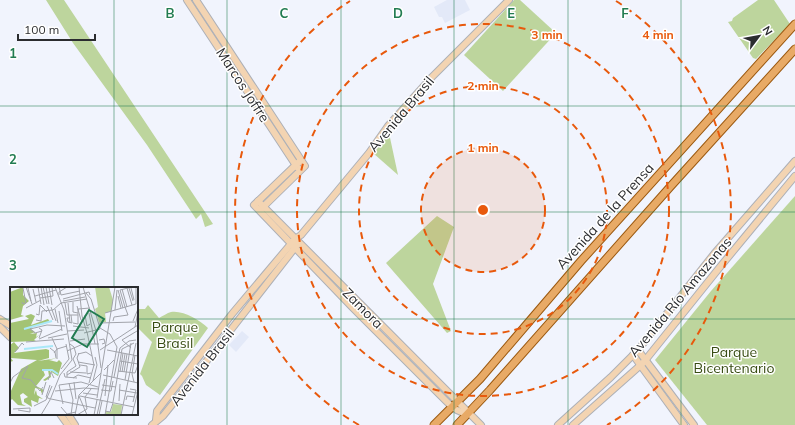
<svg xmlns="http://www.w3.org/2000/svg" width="795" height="425" font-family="Mulish,sans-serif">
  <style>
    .built { fill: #e3e9f8 }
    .green { fill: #bdd59d }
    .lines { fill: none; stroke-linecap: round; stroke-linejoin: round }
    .secondary-casing { stroke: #adb0b7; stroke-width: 8 }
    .primary-casing { stroke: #9b5910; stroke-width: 9 }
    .secondary { stroke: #f3d4b2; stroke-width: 6 }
    .primary { stroke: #e8aa66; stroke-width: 7 }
    .grid { fill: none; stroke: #227c51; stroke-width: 1; stroke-opacity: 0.55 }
    .ring { fill: none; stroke: #e8590c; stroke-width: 2; stroke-dasharray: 7 5 }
    .labels { text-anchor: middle; stroke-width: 3; stroke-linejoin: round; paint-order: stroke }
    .street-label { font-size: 14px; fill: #2b2c2f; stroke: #fff }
    .park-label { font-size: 14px; fill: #384c13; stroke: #fff }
    .inset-river { fill: none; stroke: #a9e8f8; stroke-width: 2 }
    .inset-road { fill: none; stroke: #a2a4ab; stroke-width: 1 }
    .view { fill: #227c51; fill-opacity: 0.15; stroke: #227c51; stroke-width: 2 }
    .inset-edge { fill: none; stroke: #2b2c2f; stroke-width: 2 }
    .grid-label { font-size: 13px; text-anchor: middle; font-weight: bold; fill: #227c51; stroke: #fff; stroke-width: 3; stroke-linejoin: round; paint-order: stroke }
    .centre { fill: #e8590c; stroke: #fff; stroke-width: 2 }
    .ring-label { font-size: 12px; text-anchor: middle; font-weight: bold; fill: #e8590c; stroke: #fff; stroke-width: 3; stroke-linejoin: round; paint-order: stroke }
  </style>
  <rect width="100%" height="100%" fill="#f1f4fd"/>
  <!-- built -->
  <g class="built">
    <polygon points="447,0 465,0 470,10 445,23 442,17 439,17 434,7"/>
    <polygon points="242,331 249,337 236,352 229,345"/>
  </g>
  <!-- green -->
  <g class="green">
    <polygon points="46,0 64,0 213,224 205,227 201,214 196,219 147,145 73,43"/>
    <polygon points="514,0 520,0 556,33 503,91 464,55"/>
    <polygon points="758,0 774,0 790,24 756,59 753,58 728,22 732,21 733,18"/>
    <polygon points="389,133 398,175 373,153"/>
    <polygon points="795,196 795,425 707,425 655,360 711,291"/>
    <polygon points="437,216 454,227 433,284 451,331 447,333 386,263"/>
    <path d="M148 305 159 318C163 316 167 313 171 312 183 310 200 320 208 328L160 395 146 385 142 376 140 374 152 342 137 327V309H145Z"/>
  </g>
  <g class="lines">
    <!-- secondary casing -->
    <g class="secondary-casing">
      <g id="secondary">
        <polyline points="187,0 297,167"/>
        <polyline points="196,0 305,166 261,209"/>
        <path d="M301 160 254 205 352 307 446 401C453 408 460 414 469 413"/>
        <polyline points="258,201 481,425"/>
        <polyline points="0,319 11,326"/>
        <polyline points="0,327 11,338"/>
        <polyline points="638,350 694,425"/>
        <polyline points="633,355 684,425"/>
        <polyline points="60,414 68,425"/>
        <polyline points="68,414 75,425"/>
        <polyline points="156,420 157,411 232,314 295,239 301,235 369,153 388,126 432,77 509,0"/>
        <polyline points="152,425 163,416 191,381 297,245"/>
        <polyline points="558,425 611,377 638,350 714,254 795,161"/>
        <polyline points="573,425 643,363 720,267 795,176"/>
      </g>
    </g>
    <!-- primary casing -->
    <g class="primary-casing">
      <g id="primary">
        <polyline points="434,425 480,379 581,261 795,24"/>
        <polyline points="457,425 490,390 670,187 795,49"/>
      </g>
    </g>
    <!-- secondary -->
    <use href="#secondary" class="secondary"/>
    <!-- primary -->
    <use href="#primary" class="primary"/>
  </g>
  <!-- grid -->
  <path class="grid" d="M114 0V288M227 0V425M341 0V425M454 0V425M568 0V425M681 0V425M0 106H795M0 212H795M0 319H11M137 319H795M114 414V425"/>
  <!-- distance rings -->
  <circle cx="483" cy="210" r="62" fill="#e8590c" fill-opacity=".12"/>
  <g class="ring">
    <circle cx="483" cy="210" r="62"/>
    <circle cx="483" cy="210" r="124"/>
    <circle cx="483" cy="210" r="186"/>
    <path d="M359 425A248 248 0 0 1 350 1M616 1A248 248 0 0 1 607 425"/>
  </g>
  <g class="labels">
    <!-- street labels -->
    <g class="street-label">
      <text transform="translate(243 85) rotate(57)" y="5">Marcos Joffre</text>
      <text transform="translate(401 114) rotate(-50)" y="5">Avenida Brasil</text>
      <text transform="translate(605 216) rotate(-48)" y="5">Avenida de la Prensa</text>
      <text transform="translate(680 297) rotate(-50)" y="5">Avenida Río Amazonas</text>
      <text transform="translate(363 308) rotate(45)" y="5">Zamora</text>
      <text transform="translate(202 367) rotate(-52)" y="5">Avenida Brasil</text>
    </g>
    <!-- park labels -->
    <g class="park-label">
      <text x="175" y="332">Parque<tspan x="175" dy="16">Brasil</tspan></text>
      <text x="734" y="357">Parque<tspan x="734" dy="16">Bicentenario</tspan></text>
    </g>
  </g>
  <!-- overview -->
  <g transform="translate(10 287)">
    <rect width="128" height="128" fill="#f1f4fd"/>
    <path d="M85 0H99L103 13 101 24 95 26 96 35H89L85 22 88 20ZM103 117 112 118 111 128H95L96 124 101 125Z" fill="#bdd59d"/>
    <path d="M13 0V8L19 14 13 19 11 28 14 29 0 33V5ZM21 27 25 29 21 38 38 32 40 35 23 39 21 42 25 45 20 47 27 46 26 50 29 48 24 53 26 54 0 55V36L19 32 15 29ZM4 55 9 61 4 66 36 62 39 63V71L28 74 48 71 39 73 47 75 49 73 52 76 48 89 40 84 41 90 35 94 33 93 39 89 38 83H33L35 88 26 99 34 103 32 107 30 102 25 101 24 108 26 103 27 108 33 112 29 111 28 116 21 113 22 120 14 115V112L18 110 13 106 10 108 12 117 16 119 8 118 2 112 0 114V106L11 82 27 73 1 71 3 74 0 75V58Z" fill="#a3c374"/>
    <path class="inset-river" d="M14 42 42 34M14 62 43 59M32 83H42L48 87"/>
    <path class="inset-road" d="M16 0 22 17M28 0 31 17M31 0 34 18M33 0 37 17M36 0 39 17M39 0 42 18M49 0 51 8 70 4M69 0 72 29 77 46M73 0 86 44 91 81M126 0V17M18 1 21 14M117 1 122 18M119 1 123 14M121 1 124 13M23 2 26 15M112 2 117 20M108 3 113 21M110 3 115 20M110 3 122 0M76 6 81 12 90 41 100 47 107 60 95 128M49 8V5L57 0M25 9 46 3M108 9 111 21M30 11 43 9 42 0M53 12 79 5 80 8M53 14 75 10M12 15 13 17 16 16 13 1M63 15V25L68 26M51 16 77 12M55 16 57 28H68M58 16 60 36M37 19 43 33M67 19 71 33 73 34M41 20 46 34M16 21 31 13M45 22 48 36M105 23 107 3M32 24 43 23 51 16M49 24 52 44M79 26 85 57M95 26 126 17M26 27 29 28 30 18 37 25M75 28 77 39 80 37M60 31H57L58 35 62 36 61 28M26 33 31 34 32 24M103 34 104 30 118 28 115 20M123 34 128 22M128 35V60M63 36 68 37V22L80 21M89 36 125 35M63 39 79 41M125 40 128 25M32 44 25 46 20 42 37 38 55 39M57 44 74 43M77 45 84 78 79 96M74 46 90 42M29 51 32 43 29 41M38 51 57 47M42 51 47 62V72M29 52 52 42M89 53 94 52 95 56 92 57M112 53 127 44M112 53 121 61M60 54 75 52M16 55 54 52M60 57 64 60 66 67M40 61 45 65 46 71M90 63 128 38M97 63 128 69M57 64 73 57H89M5 65 12 56 14 58M44 66 47 62 57 59M68 67 76 65 82 69M110 74 128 77M68 75 85 78M70 78 77 79V87L81 86M51 82 59 72 56 57M94 83 104 73M108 84 125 86 128 78M60 85 76 86M110 85 113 66M112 85 115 67M114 85 117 67M54 86 55 90 67 91M57 88 70 80 67 71 69 66M93 88 128 96M57 90V85L66 79 63 72 66 67M104 90 110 61 119 54 126 53M63 91 68 88 81 91M107 92 112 62 124 56M38 93 41 85 44 91M115 93 121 56M83 94 87 78 85 70M64 95 66 112M124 95 122 87 125 68M0 96 3 90 18 79 12 91 21 93 30 104 33 100M59 96 63 113 61 128M40 98 36 110 40 112M49 98 71 95 88 100M49 98 53 117M92 98 106 100M120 102 126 103 123 115M91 103 101 104 103 94M109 103 127 106M45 104 74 101 89 102M73 106 87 108M32 108 36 95M69 109 77 128M70 109 124 120M95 109 98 78M87 111 105 0M41 112 85 121M36 113 42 99M116 113 117 109 125 110M109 114 110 97M103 115 107 92M24 119 36 113M51 120 57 127 66 125M3 122 20 121V125L8 123M95 124 100 125 103 116M31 128 40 113 50 88 62 73 54 23 45 0M65 128 69 108 91 86M67 128 77 122 75 110 81 102M84 128 87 113M87 128 95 92M89 128 92 114M111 128 126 56M122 128 128 104"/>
    <path class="view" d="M79 23 94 32 77 60 62 51Z"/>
    <rect width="128" height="128" class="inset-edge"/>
  </g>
  <g class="grid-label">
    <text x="170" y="18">B</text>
    <text x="284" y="18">C</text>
    <text x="398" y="18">D</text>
    <text x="511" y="18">E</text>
    <text x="625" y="18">F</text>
    <text x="13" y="58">1</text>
    <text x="13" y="164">2</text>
    <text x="13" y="270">3</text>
  </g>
  <circle cx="483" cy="210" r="6" class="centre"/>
  <g class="ring-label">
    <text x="658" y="39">4 min</text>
    <text x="547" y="39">3 min</text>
    <text x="483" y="90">2 min</text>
    <text x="483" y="152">1 min</text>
  </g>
  <!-- north arrow -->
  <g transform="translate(759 36) rotate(58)" stroke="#ffffff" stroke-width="3" paint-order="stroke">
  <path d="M0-3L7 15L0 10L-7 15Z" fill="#2b2c2f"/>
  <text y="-6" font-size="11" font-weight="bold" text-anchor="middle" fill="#2b2c2f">N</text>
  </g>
  <!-- scale -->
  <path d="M18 34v6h77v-6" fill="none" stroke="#2b2c2f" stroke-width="2"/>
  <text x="24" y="34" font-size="12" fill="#2b2c2f" stroke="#ffffff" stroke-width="3" paint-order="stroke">100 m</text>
</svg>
